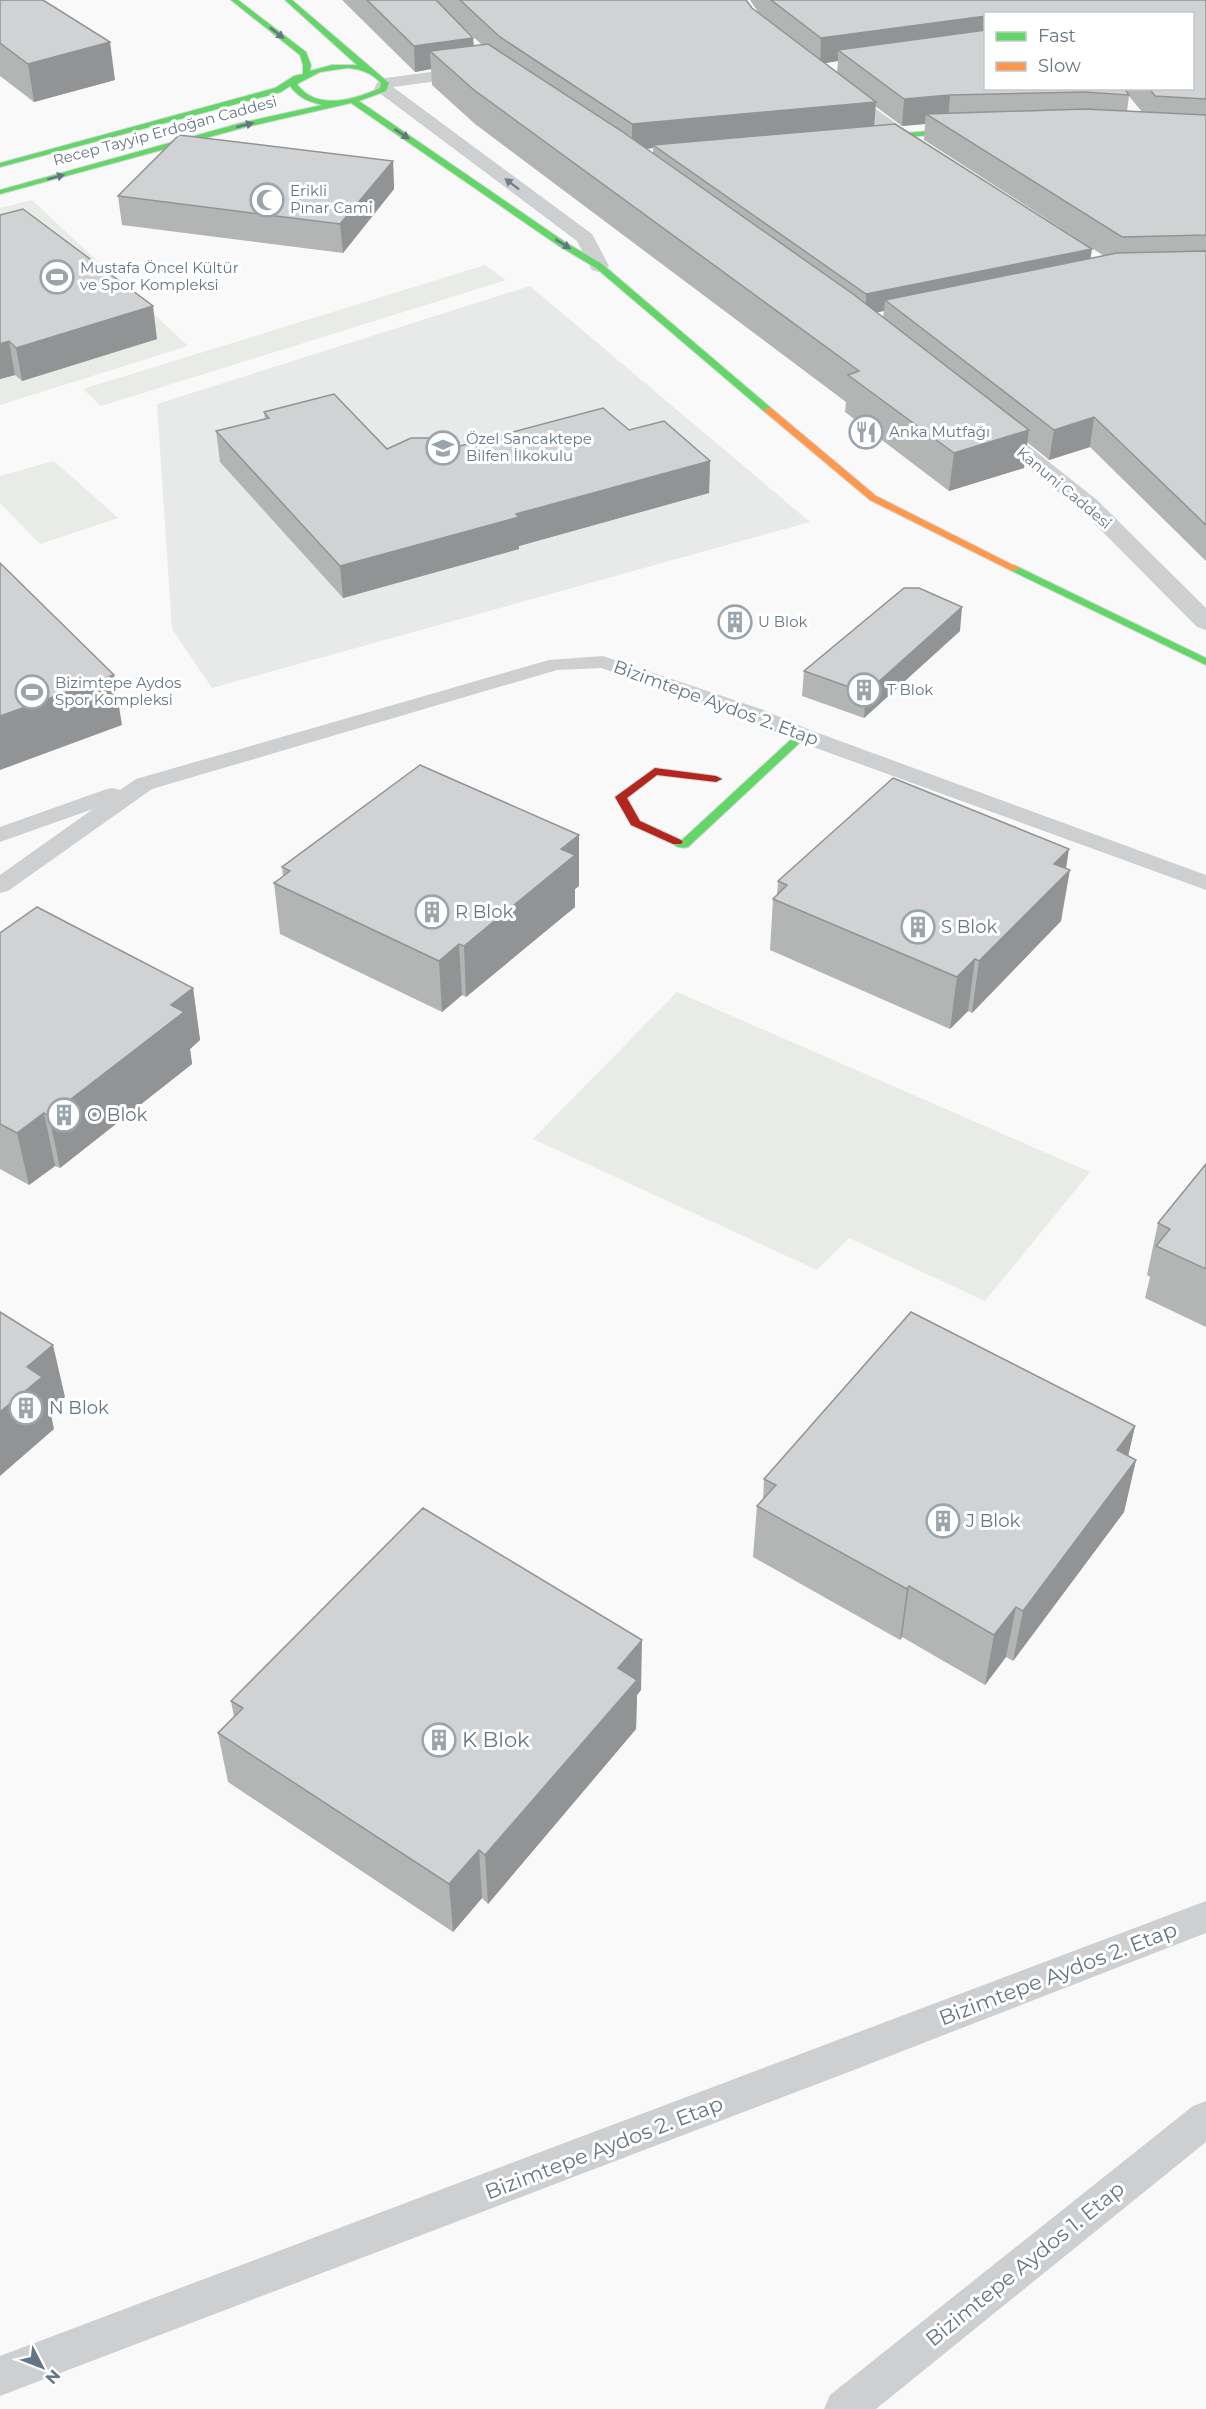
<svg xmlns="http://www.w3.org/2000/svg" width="1206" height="2409" font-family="Montserrat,sans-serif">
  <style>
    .built { fill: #e8e9e9 }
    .green { fill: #e8ebe6 }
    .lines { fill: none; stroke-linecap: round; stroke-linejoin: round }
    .fast-casing { stroke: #d5d6d7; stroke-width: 2 }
    .slow-casing { stroke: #d5d6d7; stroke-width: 2 }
    .jam-casing { stroke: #d5d6d7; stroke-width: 2 }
    .lane { fill: #cecfd0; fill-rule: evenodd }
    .street { fill: #cecfd0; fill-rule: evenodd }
    .fast { fill: #63d668; fill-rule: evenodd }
    .slow { fill: #ff974d; fill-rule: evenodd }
    .jam { fill: #b3261e; fill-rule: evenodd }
    .wall { fill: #b3b5b5; fill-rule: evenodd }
    .shaded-wall { fill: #929394 }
    .building { fill: #d0d2d3; stroke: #929394; stroke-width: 1.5 }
    .oneway { fill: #657683 }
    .oneway2 { fill: #707f8b }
    .labels { text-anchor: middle; stroke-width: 6; stroke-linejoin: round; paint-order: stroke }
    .far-street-label { font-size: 15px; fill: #657683; stroke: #fff }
    .far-poi-label { font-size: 15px; fill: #657683; stroke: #fff; text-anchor: start }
    .street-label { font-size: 18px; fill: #657683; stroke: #fff }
    .poi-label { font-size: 18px; fill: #657683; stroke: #fff; text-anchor: start }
    .near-poi-label { font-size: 21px; fill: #657683; stroke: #fff; text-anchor: start }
    .near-street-label { font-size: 21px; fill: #657683; stroke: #fff }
  </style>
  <rect width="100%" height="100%" fill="#f9f9f9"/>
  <!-- built -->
  <polygon class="built" points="530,286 810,522 212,688 172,629 157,404"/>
  <!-- green -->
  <g class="green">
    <polygon points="32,200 188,346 0,405 0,208"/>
    <polygon points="485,265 506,280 101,406 83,389"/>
    <polygon points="54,461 118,518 40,544 0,503 0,476"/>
    <polygon points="677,992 1090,1172 985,1301 849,1238 817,1270 533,1139"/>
  </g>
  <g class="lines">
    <!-- fast casing -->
    <g class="fast-casing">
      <g id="fast">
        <path d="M231 0H238L306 52 311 65 310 71 332 65H357L285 0H292L389 83 386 91 359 101 565 242 602 264 771 408V412H765L596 268 559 246 351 103 246 127 0 194V190L241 123 322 105C307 101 299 98 290 86L281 92 0 167V163L275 88 294 76 303 74V65L300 55ZM347 68C362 69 371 73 381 83L380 88C354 100 316 111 297 84L320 72Z"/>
        <polygon points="970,128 973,128 973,132 866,140 862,138 866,136"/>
        <polygon points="1014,565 1206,658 1206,665 1010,570 1009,568"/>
        <path d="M802 732 806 733V737L688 847C682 849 675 847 671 842L673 840H682L798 733Z"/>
      </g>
    </g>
    <!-- slow casing -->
    <g class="slow-casing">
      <polygon id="slow" points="765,408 771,408 876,496 1019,568 1018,570 1010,570 870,500 765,412"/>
    </g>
    <!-- jam casing -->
    <g class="jam-casing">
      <polygon id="jam" points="655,768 716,776 722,779 716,782 657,775 627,798 640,821 681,840 683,842 681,844 673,844 631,825 615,797"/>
    </g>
    <!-- lane -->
    <g class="lane">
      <polygon points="603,656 764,710 810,730 1206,875 1206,890 794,740 748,720 601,668 557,670 152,789 8,891 0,893 0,875 93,809 0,842 0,827 104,790 112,788 120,790 136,779 549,660"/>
      <polygon points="1206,1901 1206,1933 854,2070 0,2396 0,2356"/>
      <polygon points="1206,2101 1206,2142 876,2409 824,2409 830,2395 1193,2106"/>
    </g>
    <!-- street -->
    <g class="street">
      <polygon points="477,66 483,67 486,71 483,75 393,87 592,234 609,266 606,270 599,272 592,270 577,241 374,89 379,79 385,78"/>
      <polygon points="839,86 845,87 928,146 931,150 928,154 914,154 833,95 830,91 833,87"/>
      <polygon points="992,421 1000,423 1097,500 1206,608 1206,630 1197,627 1081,510 984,433 981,428 984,423"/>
    </g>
    <!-- fast -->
    <use href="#fast" class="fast"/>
    <!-- slow -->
    <use href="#slow" class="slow"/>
    <!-- jam -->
    <use href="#jam" class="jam"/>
  </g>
  <!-- wall -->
  <g class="wall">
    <polygon points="0,0 115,80 34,102 0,76"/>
    <path d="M342 0H746L752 8 760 15 750 0H1206V561L1090 447 1049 460 1027 442 1024 468 949 491 845 412 846 402 475 124 432 85 431 69 415 72ZM446 11 482 45 474 46 473 38ZM1192 14V88H986ZM838 61 837 73 824 63ZM1129 96 1142 112 1127 111ZM875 106 902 126 925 124 924 140 1104 256 1091 258 874 126ZM653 148V154L647 149ZM884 311 883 317 877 312Z"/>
    <polygon points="393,161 394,189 343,253 122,225 118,196"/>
    <polygon points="0,215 157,339 22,381 15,375 0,379"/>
    <polygon points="264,412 387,449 460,446 629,430 710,461 709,493 519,546 519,549 343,598 220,462 216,431 265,419"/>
    <polygon points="960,631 864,718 802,696 804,671"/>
    <polygon points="579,835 579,886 575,889 575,907 466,997 462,995 442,1012 280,934 274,883 283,876 282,867"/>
    <polygon points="1066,869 1061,921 972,1013 968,1011 950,1029 770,950 773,899 777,895 778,881"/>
    <polygon points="0,933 193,988 200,1040 190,1049 192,1064 60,1168 55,1166 29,1185 0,1169"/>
    <polygon points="1206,1164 1206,1327 1145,1298 1150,1277 1147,1275 1158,1223"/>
    <polygon points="1135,1426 1128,1456 1136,1460 1124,1512 1013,1661 1006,1657 985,1685 902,1637 900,1640 753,1557 757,1506 763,1500 764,1479"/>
    <polygon points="641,1690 637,1695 636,1729 488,1904 482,1898 453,1932 228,1782 218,1733 234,1717 231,1701"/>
  </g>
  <!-- shaded-wall -->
  <g class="shaded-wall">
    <polygon points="986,16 986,42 838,50 838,61 820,64 821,38"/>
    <polygon points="473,38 474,63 430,51 431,69 415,72 414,46"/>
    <polygon points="110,42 115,80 34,102 28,64"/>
    <polygon points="950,95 948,122 926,114 925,124 902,126 904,99"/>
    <polygon points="876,102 874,128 653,145 653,148 632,150 632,124"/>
    <polygon points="393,161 394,189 343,253 340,224"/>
    <polygon points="1092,249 1089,269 885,300 884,311 865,315 866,294"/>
    <polygon points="153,306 157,339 22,381 16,348"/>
    <polygon points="9,341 15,375 0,379 0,344"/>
    <polygon points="1094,417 1090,447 1049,460 1054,430"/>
    <polygon points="1029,430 1024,468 949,491 954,453"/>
    <polygon points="710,461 709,493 519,546 519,549 343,598 340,566 516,514"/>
    <polygon points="962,607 960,631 864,718 866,693"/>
    <polygon points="114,675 122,725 0,770 0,716"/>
    <polygon points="579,835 579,886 575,889 575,907 466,997 464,946 561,849"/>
    <polygon points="1069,849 1065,875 1070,870 1061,921 972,1013 979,961 1054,864"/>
    <polygon points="459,944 462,995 442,1012 439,961"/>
    <polygon points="975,959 968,1011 950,1029 957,977"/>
    <polygon points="193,988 200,1040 190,1049 192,1064 60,1168 49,1116 171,1005"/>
    <polygon points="44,1113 55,1166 29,1185 17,1133"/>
    <polygon points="53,1345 65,1397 50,1410 54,1429 0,1476 0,1412 27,1367"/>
    <polygon points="1135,1426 1123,1478 1117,1450"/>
    <polygon points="1136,1460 1124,1512 1013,1661 1023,1611"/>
    <polygon points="909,1586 902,1637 900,1640 907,1589"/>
    <polygon points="1016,1607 1006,1657 985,1685 994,1635"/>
    <polygon points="642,1640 641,1690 637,1695 636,1729 488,1904 485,1855 618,1668"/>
    <polygon points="479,1850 482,1898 453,1932 449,1884"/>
  </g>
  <!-- building -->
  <g class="building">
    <polygon points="0,0 43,0 110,42 28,64 0,43"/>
    <polygon points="367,0 436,0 473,38 414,46"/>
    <polygon points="460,0 746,0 752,8 876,102 632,124 500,37"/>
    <polygon points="771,0 1206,0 1206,99 1155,96 1149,88 1192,88 1192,14 986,14 986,16 821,38"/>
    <polygon points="986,30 986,88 1124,88 1129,95 1084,92 950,95 904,99 838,50"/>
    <polygon points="488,44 620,130 853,294 1029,430 954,453 848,375 859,371 474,90 430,51"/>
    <polygon points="1085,109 1206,115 1206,235 1122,237 926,114"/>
    <polygon points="895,124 1092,249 866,294 653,145"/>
    <polygon points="179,135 393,161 340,224 118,196"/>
    <polygon points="23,209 153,306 16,348 9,341 0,344 0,215"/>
    <polygon points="1206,251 1206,525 1094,417 1054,430 885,300 1117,253"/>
    <polygon points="334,394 387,449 411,438 429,438 460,446 603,408 629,430 664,421 710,461 516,514 519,517 340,566 216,431 269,418 264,412"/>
    <polygon points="0,563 114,675 0,716"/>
    <polygon points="904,588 919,588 962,607 866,693 804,671"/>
    <polygon points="420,765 579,835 561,849 575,855 464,946 459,944 439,961 274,883 290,871 282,867"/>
    <polygon points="893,778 1069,849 1054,864 1070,870 979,961 975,959 957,977 773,899 787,885 778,881"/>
    <polygon points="37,907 193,988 171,1005 184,1012 49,1116 44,1113 17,1133 0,1124 0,933"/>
    <polygon points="1206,1164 1206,1269 1156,1246 1170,1229 1158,1223"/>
    <polygon points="0,1312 53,1345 27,1367 42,1377 0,1412"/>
    <polygon points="911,1312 1135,1426 1117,1450 1136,1460 1023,1611 1016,1607 994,1635 909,1586 907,1589 757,1506 776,1485 764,1479"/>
    <polygon points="423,1508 642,1640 618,1668 637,1680 485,1855 479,1850 449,1884 218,1733 243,1708 231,1701"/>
  </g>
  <!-- one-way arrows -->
  <defs><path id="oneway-solid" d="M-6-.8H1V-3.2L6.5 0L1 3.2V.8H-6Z" transform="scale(1.5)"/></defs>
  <g class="oneway">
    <use href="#oneway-solid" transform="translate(277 33) rotate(38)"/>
    <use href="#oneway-solid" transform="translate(245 125) rotate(-14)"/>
    <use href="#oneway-solid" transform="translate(402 134) rotate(34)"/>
    <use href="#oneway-solid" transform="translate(56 177) rotate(-15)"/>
    <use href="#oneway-solid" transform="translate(563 244) rotate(32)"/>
  </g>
  <use class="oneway2" href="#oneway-solid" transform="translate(512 184) rotate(-143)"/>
  <!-- icons -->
  <defs>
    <g id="mosque-ring" transform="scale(1.725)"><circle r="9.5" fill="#fff" stroke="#99a4ac" stroke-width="1.5"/><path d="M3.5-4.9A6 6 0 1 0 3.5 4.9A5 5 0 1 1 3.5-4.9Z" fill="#99a4ac"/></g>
    <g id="stadium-ring" transform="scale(1.725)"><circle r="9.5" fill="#fff" stroke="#99a4ac" stroke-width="1.5"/><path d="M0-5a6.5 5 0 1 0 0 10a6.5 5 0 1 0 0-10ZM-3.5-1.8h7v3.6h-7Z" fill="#99a4ac"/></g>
    <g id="restaurant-ring" transform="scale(1.725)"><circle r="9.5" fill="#fff" stroke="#99a4ac" stroke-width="1.5"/><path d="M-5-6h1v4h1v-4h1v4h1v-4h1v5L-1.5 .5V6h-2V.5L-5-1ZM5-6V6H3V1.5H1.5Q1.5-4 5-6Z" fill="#99a4ac"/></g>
    <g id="school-ring" transform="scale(1.725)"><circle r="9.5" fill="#fff" stroke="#99a4ac" stroke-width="1.5"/><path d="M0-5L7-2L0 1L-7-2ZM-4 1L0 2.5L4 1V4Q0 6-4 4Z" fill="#99a4ac"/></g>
    <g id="building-ring" transform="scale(1.725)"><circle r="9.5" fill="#fff" stroke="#99a4ac" stroke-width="1.5"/><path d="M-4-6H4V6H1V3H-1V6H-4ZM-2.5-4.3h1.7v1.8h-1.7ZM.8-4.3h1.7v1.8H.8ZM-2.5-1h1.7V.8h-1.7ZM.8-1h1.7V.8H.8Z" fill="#99a4ac"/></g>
  </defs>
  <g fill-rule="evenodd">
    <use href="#mosque-ring" x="267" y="200"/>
    <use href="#stadium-ring" x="57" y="277"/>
    <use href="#restaurant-ring" x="866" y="432"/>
    <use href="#school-ring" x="443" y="448"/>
    <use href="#building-ring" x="735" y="622"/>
    <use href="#building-ring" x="864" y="690"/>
    <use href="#stadium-ring" x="32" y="692"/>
    <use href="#building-ring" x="432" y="912"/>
    <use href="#building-ring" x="918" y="927"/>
    <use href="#building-ring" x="64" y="1115"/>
    <use href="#building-ring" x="26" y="1408"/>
    <use href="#building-ring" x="943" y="1521"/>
    <use href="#building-ring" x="439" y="1740"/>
  </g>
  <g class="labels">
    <!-- far-street labels -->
    <g class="far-street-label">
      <text transform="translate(165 131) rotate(-15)" y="5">Recep Tayyip Erdoğan Caddesi</text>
      <text transform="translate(1064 488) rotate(40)" y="5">Kanuni Caddesi</text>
    </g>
    <!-- far-poi labels -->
    <g class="far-poi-label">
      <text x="290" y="196">Erikli<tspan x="290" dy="17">Pınar Cami</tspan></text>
      <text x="80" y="273">Mustafa Öncel Kültür<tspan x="80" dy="17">ve Spor Kompleksi</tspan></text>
      <text x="889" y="437">Anka Mutfağı</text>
      <text x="466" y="444">Özel Sancaktepe<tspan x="466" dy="17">Bilfen İlkokulu</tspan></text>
      <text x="758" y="627">U Blok</text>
      <text x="55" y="688">Bizimtepe Aydos<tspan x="55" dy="17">Spor Kompleksi</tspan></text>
      <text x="887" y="695">T Blok</text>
    </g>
    <!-- street labels -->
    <g class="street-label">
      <text transform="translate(716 703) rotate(20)" y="6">Bizimtepe Aydos 2. Etap</text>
    </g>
    <!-- poi labels -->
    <g class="poi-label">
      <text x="455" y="918">R Blok</text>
      <text x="941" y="933">S Blok</text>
      <text x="87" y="1121">O Blok</text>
      <text x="49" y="1414">N Blok</text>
      <text x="966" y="1527">J Blok</text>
    </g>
    <!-- near-poi labels -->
    <g class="near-poi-label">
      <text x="462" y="1747">K Blok</text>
    </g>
    <!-- near-street labels -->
    <g class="near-street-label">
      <text transform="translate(1058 1974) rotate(-21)" y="7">Bizimtepe Aydos 2. Etap</text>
      <text transform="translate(604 2148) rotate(-21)" y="7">Bizimtepe Aydos 2. Etap</text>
      <text transform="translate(1025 2264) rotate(-39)" y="7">Bizimtepe Aydos 1. Etap</text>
    </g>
  </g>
  <!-- legend -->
  <rect x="984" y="12" width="210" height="78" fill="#ffffff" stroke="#c1c8cd" stroke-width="1.5"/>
  <rect x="996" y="32" width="30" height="9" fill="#63d668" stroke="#c1c8cd" stroke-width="1.5"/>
  <text x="1038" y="42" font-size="18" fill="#657683">Fast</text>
  <rect x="996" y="62" width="30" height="9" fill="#ff974d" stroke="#c1c8cd" stroke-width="1.5"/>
  <text x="1038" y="72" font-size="18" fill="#657683">Slow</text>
  <!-- north arrow -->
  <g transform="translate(42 2367) rotate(132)" stroke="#ffffff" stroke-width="4.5" paint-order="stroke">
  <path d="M0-4.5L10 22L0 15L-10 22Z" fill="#657683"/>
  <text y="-9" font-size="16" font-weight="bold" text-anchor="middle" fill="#657683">N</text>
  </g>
</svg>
